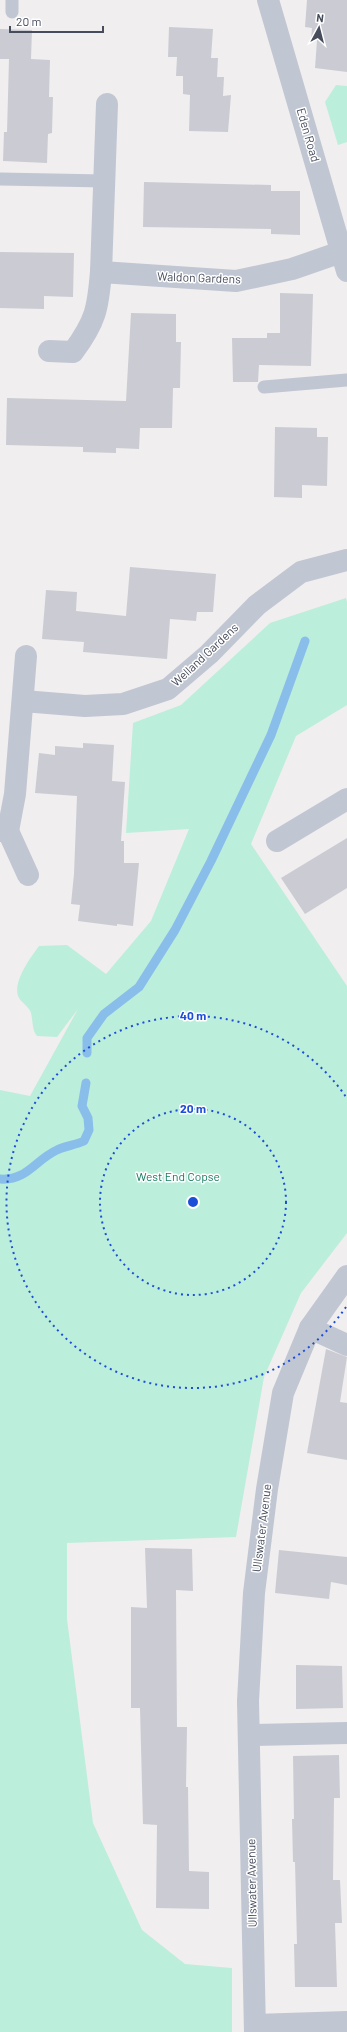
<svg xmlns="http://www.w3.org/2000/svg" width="347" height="2032" font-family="Barlow,sans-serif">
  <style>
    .green { fill: #bceedc }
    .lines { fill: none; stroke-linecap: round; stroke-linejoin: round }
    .stream { stroke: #89beeb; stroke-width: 9 }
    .building { fill: #cbccd3 }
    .lane { stroke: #c1c6d3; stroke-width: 13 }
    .street { stroke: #c1c6d3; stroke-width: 22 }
    .ring { fill: none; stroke: #1d4ed8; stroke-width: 2; stroke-dasharray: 2 4 }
    .labels { text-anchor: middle; stroke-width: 3; stroke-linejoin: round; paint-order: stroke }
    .street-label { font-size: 12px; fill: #464c5b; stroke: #fff }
    .park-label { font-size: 12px; fill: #187c62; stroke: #fff }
    .centre { fill: #1d4ed8; stroke: #fff; stroke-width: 2 }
    .ring-label { font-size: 12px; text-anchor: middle; font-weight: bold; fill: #1d4ed8; stroke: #fff; stroke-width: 3; stroke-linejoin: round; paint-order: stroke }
  </style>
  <rect width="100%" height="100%" fill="#f0eeee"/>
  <!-- green -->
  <g class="green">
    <polygon points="336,85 347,86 347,142 338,145 325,102"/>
    <path d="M346 598 347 602V705L296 736 251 844 347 986V1233L301 1293 264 1377 236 1537 67 1543V1619L93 1823 142 1930 185 1964 232 1968V2032H0V1090L30 1096 78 1009 57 1037 37 1036C32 1030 33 1021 31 1013 29 1006 21 1003 18 996 13 981 31 957 39 946L67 945 106 974 151 921 189 829 126 833 133 723 181 705 270 623Z"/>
  </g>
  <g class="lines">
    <!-- stream -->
    <g class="stream">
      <polyline points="87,1053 87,1038 104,1014 139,987 175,930 211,861 271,735 305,641"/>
      <path d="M0 1179C27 1181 35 1160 57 1150 65 1146 75 1145 84 1141L89 1130 88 1118 82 1106 86 1083"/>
    </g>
  </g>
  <!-- building -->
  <g class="building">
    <polygon points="307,0 347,0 347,72 315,68 317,40 311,40 312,28 305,27"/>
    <polygon points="169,27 213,29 211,58 218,58 217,77 224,77 223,96 231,95 228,132 189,131 190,95 183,94 183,76 176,76 177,57 168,57"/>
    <polygon points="0,29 32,30 31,59 50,60 49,97 53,97 52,133 48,134 47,163 3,161 4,132 7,132 9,59 0,59"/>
    <polygon points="144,182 271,185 271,191 300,191 300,235 271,234 271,229 143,227"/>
    <polygon points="0,252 74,253 73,297 44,296 44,309 0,308"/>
    <polygon points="280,293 313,294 311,366 259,365 258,382 233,382 232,338 267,338 267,333 280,333"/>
    <polygon points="131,313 176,314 176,342 181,342 180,388 173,388 172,428 140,428 139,449 116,448 116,453 83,452 83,447 6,445 7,398 126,401"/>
    <polygon points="275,427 317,428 317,437 328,437 327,486 302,485 302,498 274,497"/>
    <polygon points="130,567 216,574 213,612 197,612 196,621 170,619 167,659 83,652 84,642 42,639 46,590 77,592 76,611 126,616"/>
    <polygon points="83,743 114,745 112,781 125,782 121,841 124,841 124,863 139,863 133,926 117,924 117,926 78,921 80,905 71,904 74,874 77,796 35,793 39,753 55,755 55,746 83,748"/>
    <polygon points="347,838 347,888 305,914 281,878"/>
    <polygon points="326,1349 347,1357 340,1402 347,1403 347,1460 307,1453"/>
    <polygon points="145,1548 192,1549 193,1591 176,1590 177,1727 187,1727 186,1787 188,1787 189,1871 209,1872 209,1909 156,1908 157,1825 143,1824 140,1708 131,1708 131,1607 147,1608"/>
    <polygon points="279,1550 347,1557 347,1585 331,1582 329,1599 275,1593"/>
    <polygon points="296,1665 342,1666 343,1708 296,1709"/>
    <polygon points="339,1755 340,1798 334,1798 333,1880 340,1880 342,1923 335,1923 337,1987 295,1987 294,1944 297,1944 295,1862 293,1862 292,1819 294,1819 293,1756"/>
  </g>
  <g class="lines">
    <!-- lane -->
    <g class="lane">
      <polyline points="12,12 12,0"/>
      <polyline points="0,179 104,181"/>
      <polyline points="264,387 347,380"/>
    </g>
    <!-- street -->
    <g class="street">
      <polyline points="268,0 347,271"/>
      <polyline points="107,104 101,272 236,281 292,269 341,252"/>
      <path d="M49 351 73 352C96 321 98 308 101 272"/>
      <polyline points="23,701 85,706 123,704 168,689 209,654 257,605 301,572 347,560"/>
      <polyline points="0,831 8,831 15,794 26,656"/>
      <polyline points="8,831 28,875"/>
      <polyline points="277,841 347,799"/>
      <polyline points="310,1328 347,1345"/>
      <polyline points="249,1735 347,1733"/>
      <polyline points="255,2025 347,2022"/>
      <polyline points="255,2032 248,1701 254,1593 267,1489 283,1393 310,1328 347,1276"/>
    </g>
  </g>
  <!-- distance rings -->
  <g class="ring">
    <circle cx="193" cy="1202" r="93"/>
    <path d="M346 1307A186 186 0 1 1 346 1097"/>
  </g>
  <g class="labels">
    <!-- street labels -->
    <g class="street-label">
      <text transform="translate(308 135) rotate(74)" y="4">Eden Road</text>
      <text transform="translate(199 278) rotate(2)" y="4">Waldon Gardens</text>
      <text transform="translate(205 655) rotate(-43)" y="4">Welland Gardens</text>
      <text transform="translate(262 1528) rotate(-83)" y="4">Ullswater Avenue</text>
      <text transform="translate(252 1883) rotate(-91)" y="4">Ullswater Avenue</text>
    </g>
    <!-- park labels -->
    <g class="park-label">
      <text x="178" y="1181">West End Copse</text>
    </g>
  </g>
  <circle cx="193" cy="1202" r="6" class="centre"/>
  <g class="ring-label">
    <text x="193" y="1020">40 m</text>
    <text x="193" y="1113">20 m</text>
  </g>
  <!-- north arrow -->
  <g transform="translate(319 28) rotate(7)" stroke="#ffffff" stroke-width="3" paint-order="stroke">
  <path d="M0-3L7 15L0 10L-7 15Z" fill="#464c5b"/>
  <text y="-6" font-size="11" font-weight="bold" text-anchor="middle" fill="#464c5b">N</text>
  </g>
  <!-- scale -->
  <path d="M10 26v6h93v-6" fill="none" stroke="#464c5b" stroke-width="2"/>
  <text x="16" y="26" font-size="12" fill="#464c5b" stroke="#ffffff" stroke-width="3" paint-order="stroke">20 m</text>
</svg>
